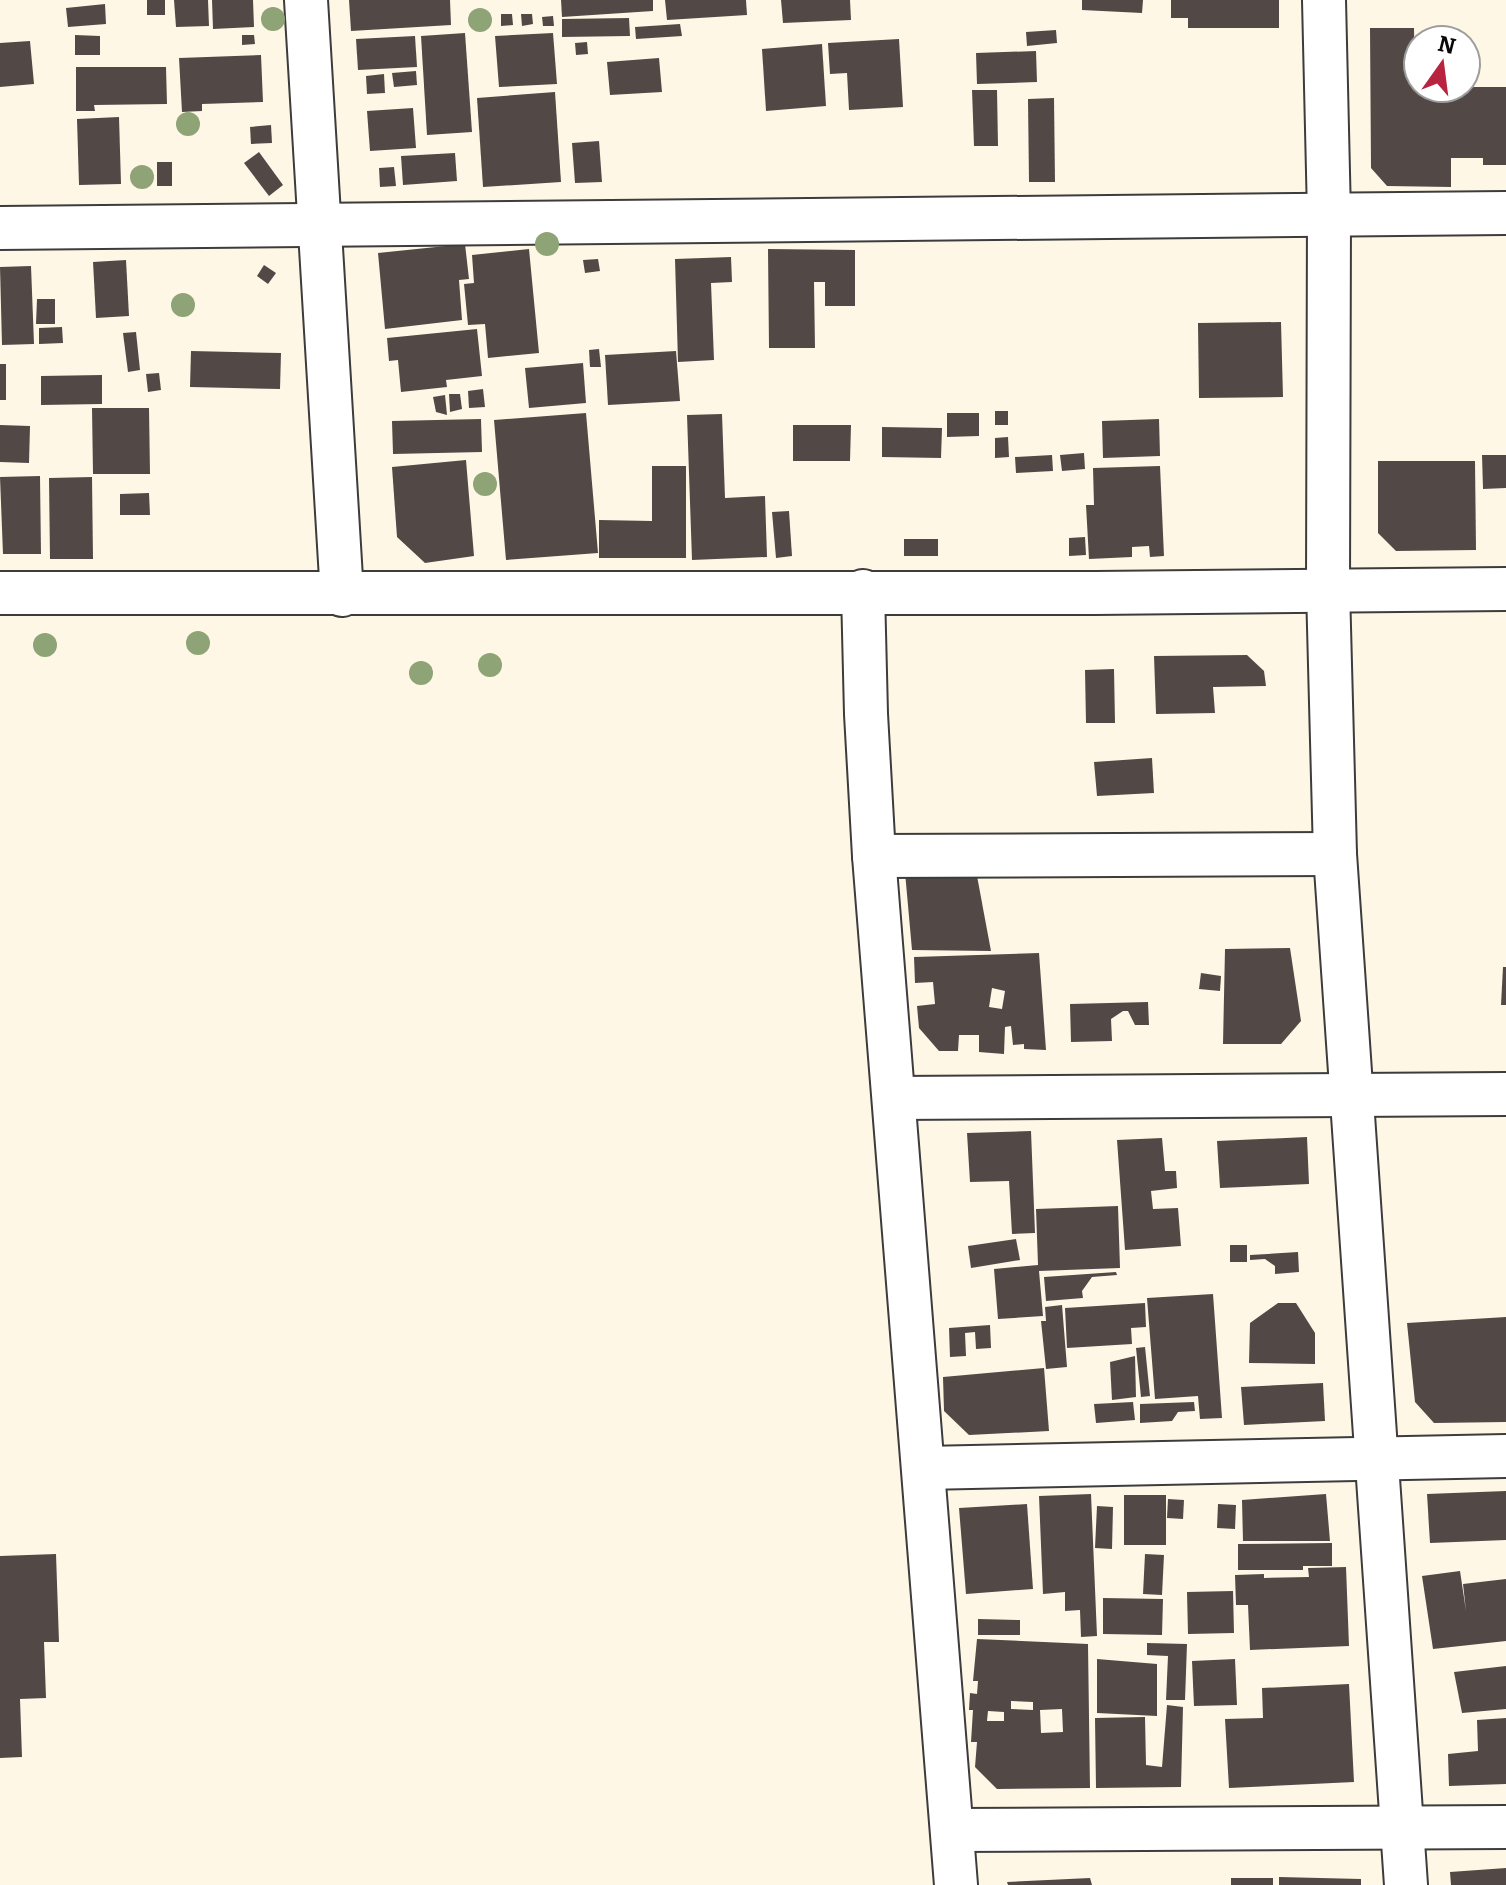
<svg xmlns="http://www.w3.org/2000/svg" width="1506" height="1885" font-family="Bitter,serif">
  <style>
    .building { fill: #524946; fill-rule: evenodd }
    .lines { fill: none; stroke-linecap: round; stroke-linejoin: round }
    .minor-casing { stroke: #3c3c3c; stroke-width: 46 }
    .minor { stroke: #fff; stroke-width: 42 }
    .tree { fill: #8ea376 }
  </style>
  <rect width="100%" height="100%" fill="#fff7e6"/>
  <!-- building -->
  <g class="building">
    <rect x="147" y="0" width="18" height="15"/>
    <polygon points="174,0 208,0 209,26 176,27"/>
    <polygon points="212,0 253,0 254,27 213,29"/>
    <polygon points="349,0 450,0 451,25 351,31"/>
    <polygon points="561,0 653,0 653,11 562,17"/>
    <polygon points="665,0 746,0 747,15 667,20"/>
    <polygon points="781,0 850,0 851,20 783,23"/>
    <polygon points="1082,0 1143,0 1142,13 1082,10"/>
    <polygon points="1171,0 1279,0 1279,28 1188,28 1188,18 1171,18"/>
    <polygon points="105,4 106,24 68,27 66,8"/>
    <polygon points="501,14 512,14 513,25 501,26"/>
    <polygon points="521,14 532,14 533,24 522,26"/>
    <polygon points="553,16 554,26 543,26 542,17"/>
    <polygon points="629,18 630,36 562,37 562,19"/>
    <polygon points="680,24 682,36 636,39 635,27"/>
    <polygon points="1370,28 1414,28 1415,87 1506,87 1506,165 1483,165 1483,158 1451,158 1451,187 1387,186 1371,168"/>
    <polygon points="1056,30 1057,43 1027,46 1026,32"/>
    <polygon points="465,33 472,132 427,135 421,36"/>
    <polygon points="553,33 557,84 499,87 495,36"/>
    <polygon points="75,35 100,36 100,55 75,55"/>
    <polygon points="242,35 254,35 255,44 242,45"/>
    <polygon points="415,36 417,67 358,70 356,39"/>
    <polygon points="899,39 903,107 849,110 847,73 830,74 828,43"/>
    <polygon points="30,41 34,84 0,87 0,43"/>
    <polygon points="587,42 588,54 576,55 575,43"/>
    <polygon points="822,44 826,106 766,111 762,49"/>
    <polygon points="1036,51 1037,82 977,84 976,53"/>
    <polygon points="261,55 263,102 202,104 202,111 182,112 179,58"/>
    <polygon points="659,58 662,92 610,95 607,62"/>
    <polygon points="76,67 166,67 167,104 94,105 95,111 76,111"/>
    <polygon points="416,71 417,85 394,87 392,73"/>
    <polygon points="384,74 385,93 367,94 366,76"/>
    <polygon points="972,90 997,90 998,146 974,146"/>
    <polygon points="555,92 561,182 483,187 477,98"/>
    <polygon points="1054,98 1055,182 1029,182 1028,99"/>
    <polygon points="413,108 416,148 370,151 367,111"/>
    <polygon points="119,117 121,184 79,185 77,119"/>
    <polygon points="271,125 272,143 251,144 250,127"/>
    <polygon points="599,141 602,182 575,183 572,143"/>
    <polygon points="259,152 283,185 269,196 244,163"/>
    <polygon points="455,153 457,181 403,185 401,156"/>
    <rect x="157" y="162" width="15" height="24"/>
    <polygon points="394,167 396,186 380,187 379,168"/>
    <polygon points="465,244 469,279 459,280 462,320 385,329 378,253"/>
    <polygon points="529,249 539,353 488,358 485,324 468,325 464,284 474,283 472,255"/>
    <polygon points="768,249 855,250 855,306 825,306 825,282 814,282 815,348 769,348"/>
    <polygon points="731,257 732,282 711,283 714,360 678,362 675,259"/>
    <polygon points="598,259 600,271 585,273 583,260"/>
    <polygon points="126,260 129,316 96,318 93,262"/>
    <polygon points="264,265 276,273 268,284 257,276"/>
    <polygon points="31,266 34,344 2,345 0,267"/>
    <polygon points="37,299 55,299 55,324 36,324"/>
    <polygon points="1281,322 1283,397 1199,398 1198,323"/>
    <polygon points="62,327 63,343 39,344 39,328"/>
    <polygon points="477,329 482,376 446,380 447,387 401,392 398,360 389,361 387,338"/>
    <polygon points="136,332 140,370 128,372 123,333"/>
    <polygon points="599,349 601,367 590,367 589,350"/>
    <polygon points="191,351 281,353 280,389 190,387"/>
    <polygon points="676,351 680,401 608,405 605,355"/>
    <polygon points="583,363 586,403 529,408 525,368"/>
    <rect x="0" y="364" width="6" height="36"/>
    <polygon points="159,373 161,390 148,392 146,374"/>
    <polygon points="102,375 102,404 41,405 41,376"/>
    <polygon points="483,389 485,407 469,408 468,391"/>
    <polygon points="449,394 460,394 462,409 450,412"/>
    <polygon points="445,395 447,415 436,412 433,397"/>
    <polygon points="92,408 149,408 150,474 93,474"/>
    <rect x="995" y="411" width="13" height="14"/>
    <polygon points="586,413 598,553 506,560 494,420"/>
    <polygon points="947,413 979,413 979,436 947,437"/>
    <polygon points="722,414 725,498 765,496 767,557 692,560 687,415"/>
    <polygon points="481,419 482,452 393,454 392,421"/>
    <polygon points="1159,419 1160,456 1103,458 1102,421"/>
    <polygon points="0,425 30,426 29,463 0,462"/>
    <polygon points="793,425 851,425 850,461 793,461"/>
    <polygon points="882,427 942,428 941,458 882,457"/>
    <polygon points="1008,437 1009,457 995,458 995,438"/>
    <polygon points="1084,453 1085,469 1062,471 1060,455"/>
    <polygon points="1052,455 1053,471 1016,473 1015,457"/>
    <polygon points="1482,455 1506,455 1506,488 1483,489"/>
    <polygon points="466,460 474,556 425,563 397,537 392,467"/>
    <polygon points="1378,461 1475,461 1476,550 1396,551 1378,533"/>
    <polygon points="652,466 686,466 686,558 599,558 599,520 652,521"/>
    <polygon points="1160,466 1164,556 1150,557 1149,546 1132,547 1132,557 1089,559 1086,505 1094,505 1093,468"/>
    <polygon points="40,476 41,554 3,554 0,477"/>
    <polygon points="92,477 93,559 50,559 49,478"/>
    <polygon points="149,493 150,515 120,515 120,494"/>
    <polygon points="789,511 792,556 776,558 772,512"/>
    <polygon points="1085,537 1086,555 1069,556 1069,538"/>
    <rect x="904" y="539" width="34" height="17"/>
    <polygon points="1247,655 1264,671 1266,686 1213,687 1215,713 1156,714 1154,656"/>
    <polygon points="1114,669 1115,723 1086,723 1085,670"/>
    <polygon points="1152,758 1154,793 1097,796 1094,762"/>
    <polygon points="974,860 991,951 912,950 904,861"/>
    <polygon points="1290,948 1301,1021 1281,1044 1223,1044 1225,949"/>
    <path d="M1039 953 1046 1050 1024 1049V1044L1013 1045 1011 1026 1005 1027 1004 1054 979 1052V1035H959L958 1051H939L919 1028 917 1006 935 1004 933 982 915 983 914 957ZM992 988 1005 991 1002 1009 989 1007Z"/>
    <polygon points="1503,967 1506,967 1506,1005 1501,1005"/>
    <polygon points="1201,973 1221,976 1220,991 1199,989"/>
    <polygon points="1148,1002 1149,1025 1135,1025 1128,1011 1123,1011 1111,1019 1112,1041 1071,1042 1070,1004"/>
    <polygon points="1031,1131 1035,1233 1012,1234 1009,1181 970,1182 967,1133"/>
    <polygon points="1307,1137 1309,1184 1220,1188 1217,1141"/>
    <polygon points="1162,1138 1165,1171 1176,1171 1177,1188 1151,1191 1153,1209 1178,1208 1181,1246 1125,1250 1117,1140"/>
    <polygon points="1118,1206 1120,1268 1039,1271 1043,1316 998,1319 994,1269 1038,1265 1036,1209"/>
    <polygon points="1016,1239 1020,1260 971,1268 968,1246"/>
    <rect x="1230" y="1245" width="17" height="17"/>
    <polygon points="1298,1252 1299,1272 1275,1274 1275,1266 1265,1259 1250,1260 1250,1255"/>
    <polygon points="1116,1272 1117,1275 1092,1277 1082,1291 1083,1298 1046,1301 1044,1277"/>
    <polygon points="1213,1294 1222,1418 1200,1419 1198,1396 1155,1399 1147,1298"/>
    <polygon points="1145,1303 1146,1327 1131,1328 1132,1344 1067,1348 1065,1308"/>
    <polygon points="1278,1303 1296,1303 1315,1333 1315,1364 1249,1363 1250,1323"/>
    <polygon points="1062,1305 1067,1367 1046,1369 1041,1321 1046,1321 1045,1307"/>
    <polygon points="1506,1317 1506,1422 1434,1423 1415,1402 1407,1323"/>
    <polygon points="990,1325 991,1348 976,1349 975,1332 965,1333 966,1356 950,1357 949,1328"/>
    <polygon points="1145,1347 1150,1396 1141,1397 1136,1348"/>
    <polygon points="1135,1356 1136,1397 1112,1400 1110,1362"/>
    <polygon points="1044,1368 1049,1431 969,1435 944,1411 943,1377"/>
    <polygon points="1323,1383 1325,1421 1244,1425 1241,1387"/>
    <polygon points="1133,1402 1135,1420 1096,1423 1094,1404"/>
    <polygon points="1194,1402 1195,1411 1178,1412 1172,1421 1140,1423 1140,1404"/>
    <polygon points="1506,1491 1506,1540 1430,1543 1427,1494"/>
    <polygon points="1091,1494 1097,1636 1081,1637 1080,1610 1065,1611 1065,1592 1043,1594 1039,1496"/>
    <polygon points="1326,1494 1330,1541 1243,1541 1242,1500"/>
    <rect x="1124" y="1495" width="42" height="50"/>
    <polygon points="1168,1499 1184,1500 1183,1519 1167,1518"/>
    <polygon points="1027,1504 1033,1589 966,1594 959,1508"/>
    <polygon points="1218,1504 1236,1505 1235,1529 1217,1528"/>
    <polygon points="1097,1506 1113,1507 1112,1549 1095,1548"/>
    <polygon points="1332,1543 1332,1566 1303,1566 1303,1570 1238,1570 1238,1544"/>
    <polygon points="56,1554 59,1642 44,1642 46,1698 20,1699 22,1757 0,1758 0,1556"/>
    <polygon points="1145,1554 1164,1555 1162,1595 1143,1594"/>
    <polygon points="1346,1567 1349,1646 1250,1650 1248,1605 1236,1605 1235,1575 1264,1574 1264,1578 1309,1577 1308,1568"/>
    <polygon points="1460,1571 1466,1611 1463,1584 1506,1579 1506,1641 1433,1649 1422,1576"/>
    <polygon points="1233,1591 1234,1633 1188,1634 1187,1592"/>
    <polygon points="1103,1598 1163,1599 1162,1635 1103,1634"/>
    <polygon points="978,1619 1020,1620 1020,1635 978,1635"/>
    <path d="M977 1639 1088 1644 1090 1788 997 1789 975 1767 977 1742H971L973 1710H969L970 1693 977 1694 978 1681H973ZM1011 1701 1033 1702V1710L1011 1709ZM1062 1709 1063 1732 1041 1733 1040 1710ZM988 1711 1004 1712V1721H987Z"/>
    <polygon points="1147,1643 1187,1644 1185,1700 1166,1700 1168,1656 1147,1655"/>
    <polygon points="1097,1659 1157,1664 1157,1716 1097,1713"/>
    <polygon points="1235,1659 1237,1705 1194,1706 1192,1661"/>
    <polygon points="1506,1666 1506,1709 1462,1713 1454,1672"/>
    <polygon points="1349,1684 1354,1782 1229,1788 1225,1719 1263,1718 1262,1688"/>
    <polygon points="1167,1705 1183,1707 1181,1787 1096,1788 1095,1718 1145,1717 1146,1765 1162,1767"/>
    <polygon points="1506,1718 1506,1784 1449,1786 1448,1754 1478,1751 1477,1720"/>
    <polygon points="1506,1868 1506,1885 1451,1885 1450,1872"/>
    <polygon points="1279,1877 1361,1879 1361,1885 1279,1885"/>
    <polygon points="1090,1878 1092,1885 1008,1885 1007,1882"/>
    <rect x="1231" y="1878" width="42" height="7"/>
  </g>
  <g class="lines">
    <!-- minor casing -->
    <g class="minor-casing">
      <g id="minor">
        <polyline points="306,0 342,595"/>
        <polyline points="1324,0 1329,215 1328,589 1335,854 1406,1885"/>
        <polyline points="0,228 1506,213"/>
        <polyline points="863,591 866,714 874,856 956,1885"/>
        <polyline points="0,593 1095,593 1506,589"/>
        <polyline points="874,856 1335,854"/>
        <polyline points="895,1098 1506,1094"/>
        <polyline points="924,1468 1506,1456"/>
        <polyline points="952,1830 1506,1827"/>
      </g>
    </g>
    <!-- minor -->
    <use href="#minor" class="minor"/>
  </g>
  <!-- trees -->
  <g class="tree">
    <circle cx="273" cy="19" r="12"/>
    <circle cx="480" cy="20" r="12"/>
    <circle cx="188" cy="124" r="12"/>
    <circle cx="142" cy="177" r="12"/>
    <circle cx="547" cy="244" r="12"/>
    <circle cx="183" cy="305" r="12"/>
    <circle cx="485" cy="484" r="12"/>
    <circle cx="198" cy="643" r="12"/>
    <circle cx="45" cy="645" r="12"/>
    <circle cx="490" cy="665" r="12"/>
    <circle cx="421" cy="673" r="12"/>
  </g>
  <!-- north arrow -->
  <g transform="translate(1442 64) rotate(14)"><circle r="38" fill="#ffffff" stroke="#9d9d9d" stroke-width="2"/>
  <path d="M0-6L14 30L0 20L-14 30Z" fill="#b8233e"/>
  <text y="-12" font-size="22" font-weight="bold" text-anchor="middle" fill="#090909">N</text>
  </g>
</svg>
